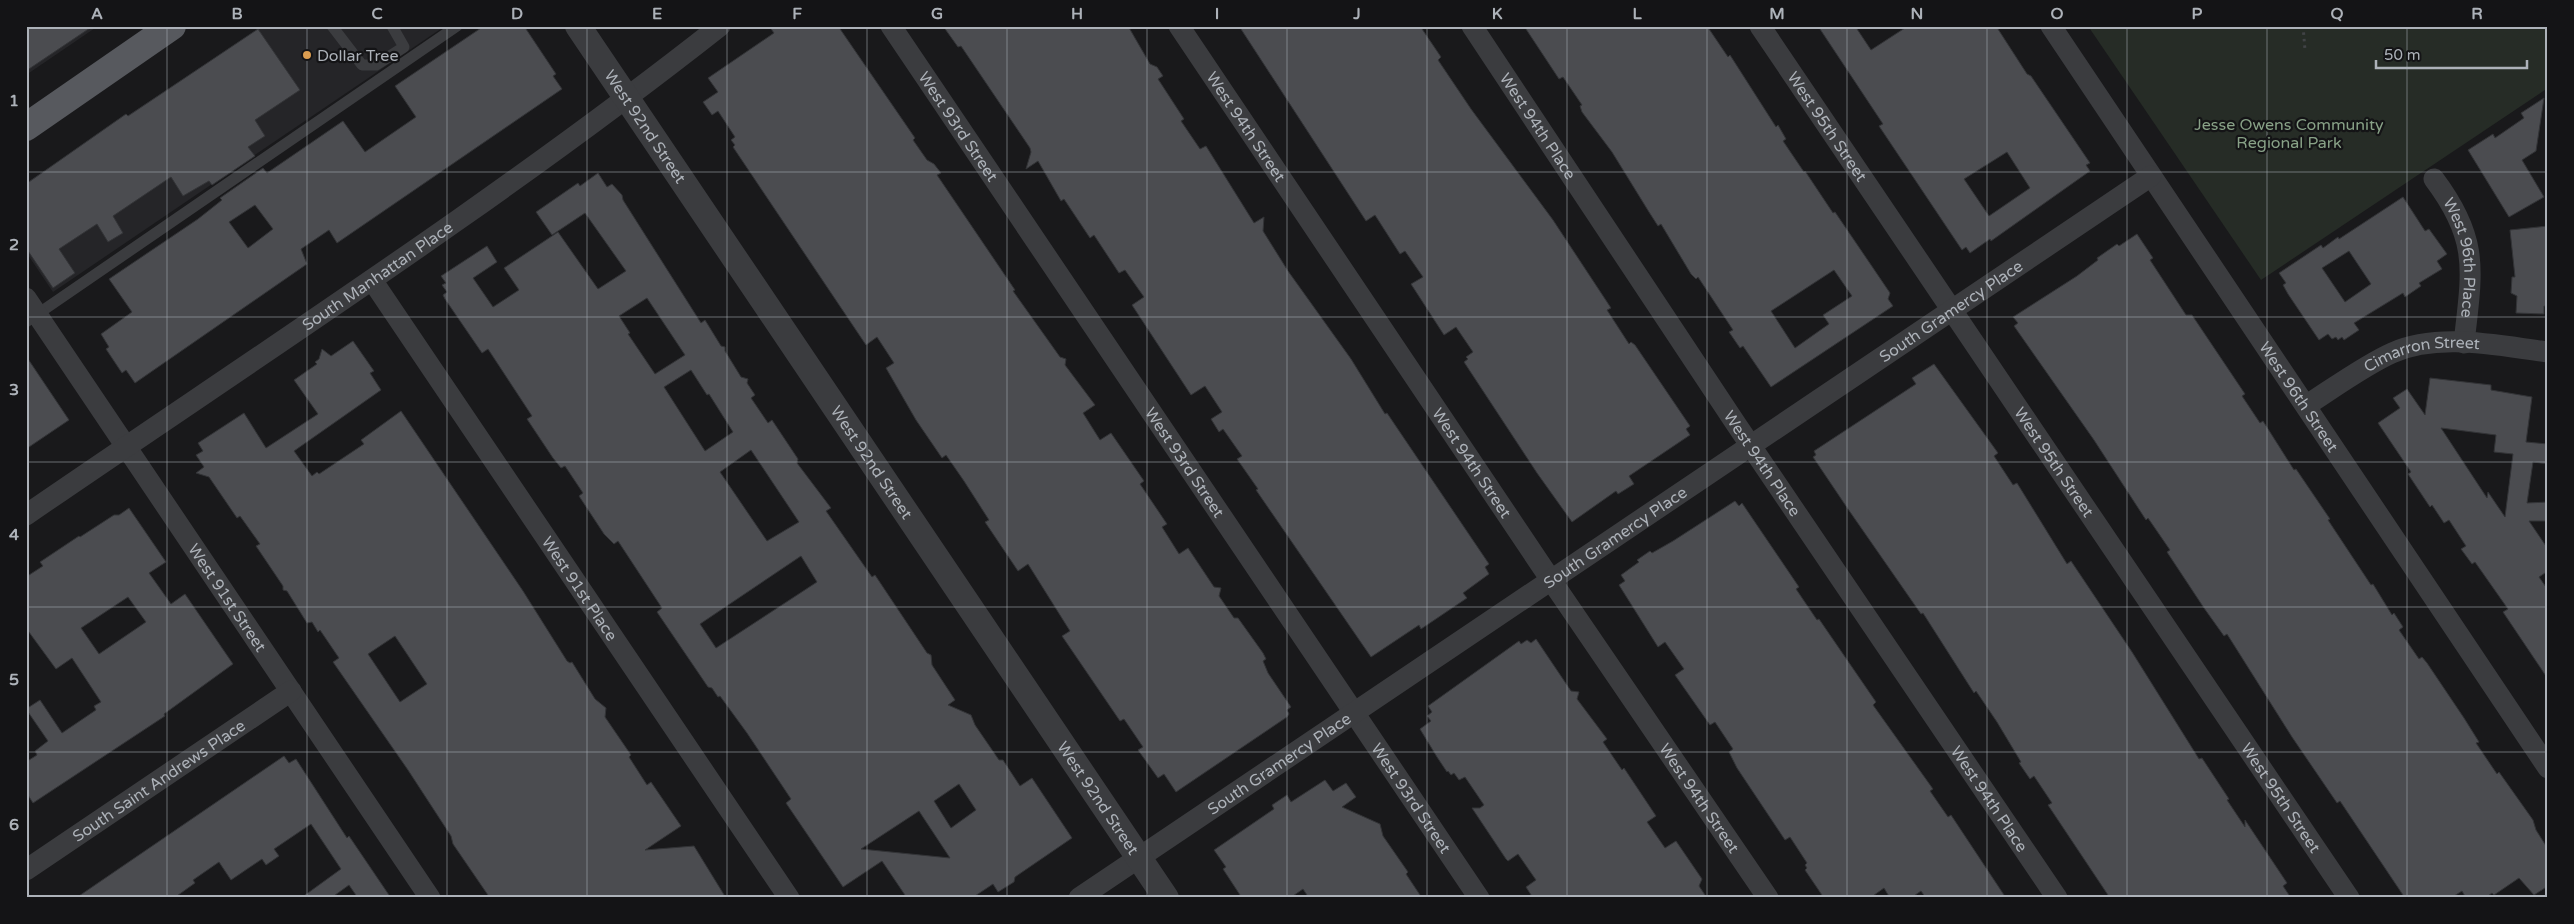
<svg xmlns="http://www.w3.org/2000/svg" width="2574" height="924" font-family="'Varela Round',sans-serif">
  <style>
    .built { fill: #252528 }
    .green { fill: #262c26 }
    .building { fill: #4b4c50; stroke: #333437; fill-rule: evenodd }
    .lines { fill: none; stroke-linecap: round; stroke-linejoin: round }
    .path { stroke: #414346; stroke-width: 3; stroke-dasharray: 2.5 4; stroke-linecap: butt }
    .service { stroke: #3b3c3f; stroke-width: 11 }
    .minor { stroke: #3b3c3f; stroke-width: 21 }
    .tertiary { stroke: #3b3c3f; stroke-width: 26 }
    .primary { stroke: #57595e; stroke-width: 28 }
    .grid { fill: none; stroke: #adb2b9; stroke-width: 1; stroke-opacity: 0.55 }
    .poi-dot { fill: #dc9d50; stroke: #141416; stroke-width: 2 }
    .labels { text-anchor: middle; stroke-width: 4.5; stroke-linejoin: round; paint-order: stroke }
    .poi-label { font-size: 16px; fill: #adb2b9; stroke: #141416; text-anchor: start }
    .park-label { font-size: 16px; fill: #88a187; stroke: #141416 }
    .street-label { font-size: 16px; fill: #adb2b9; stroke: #141416 }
    .neatline { fill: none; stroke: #adb2b9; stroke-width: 2 }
    .grid-label { font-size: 16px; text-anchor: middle; font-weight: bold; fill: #adb2b9 }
  </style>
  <rect width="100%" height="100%" fill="#19191b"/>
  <!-- built -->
  <g class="built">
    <polygon points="26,26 98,26 26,75"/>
    <polygon points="263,26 445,26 53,292 26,252 26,183"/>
  </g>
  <!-- green -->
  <polygon class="green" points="2088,26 2548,26 2548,88 2261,280"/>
  <!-- building -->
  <g class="building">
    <polygon points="26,26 93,26 26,71"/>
    <path d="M484 26H524L556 74 553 76 562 89 337 243 329 230 301 249 307 264 135 383 126 370 122 373 106 349 109 347 101 334 132 312 109 279 198 219 222 200 220 198 263 168 267 173 343 121 365 152 416 117 395 86ZM255 205 273 229 248 248 229 222Z"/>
    <polygon points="769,26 838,26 915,138 913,140 927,160 934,164 941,173 937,175 1015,290 1013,291 1060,357 1066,359 1065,365 1095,405 1083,413 1100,440 1111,433 1144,481 1140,484 1167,524 1162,527 1179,554 1188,548 1214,587 1221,588 1219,596 1234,618 1238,618 1263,653 1266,659 1263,661 1268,673 1291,707 1287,710 1289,714 1287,717 1176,792 1164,774 1158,778 1138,750 1143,747 1124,719 1120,721 1062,636 1070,631 1028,564 1018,571 985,522 989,520 964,481 946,455 942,458 916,420 886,368 894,363 877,337 866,345 733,147 735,145 731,140 735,137 718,111 712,115 703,102 718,92 708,78 774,33"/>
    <polygon points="943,26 1128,26 1150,64 1157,67 1163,76 1158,79 1184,119 1181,121 1200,149 1206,146 1254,223 1264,217 1263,231 1288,271 1351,359 1385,414 1387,413 1489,564 1485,567 1489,574 1463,593 1467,598 1421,629 1419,625 1371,657 1256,490 1258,489 1237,459 1242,456 1223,429 1219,432 1211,419 1222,412 1205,386 1191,395 1132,305 1144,297 1125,270 1119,273 1094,235 1090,238 1064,199 1061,201 1038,161 1026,169 1031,152 1030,148 961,46 958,47"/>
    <polygon points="1239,26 1420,26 1441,57 1438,60 1471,109 1553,220 1611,308 1607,310 1629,344 1631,342 1635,345 1690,426 1686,429 1690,435 1629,476 1634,484 1618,494 1616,491 1572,522 1537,473 1464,362 1468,359 1466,357 1473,352 1456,327 1444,335 1411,284 1423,277 1405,251 1400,254 1375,215 1366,221"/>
    <path d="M1524 26H1707L1728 57 1730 55 1776 127 1778 125 1786 139 1783 141 1804 172 1805 171 1833 213 1835 212 1869 262 1890 293 1888 299 1893 306 1771 387 1743 346 1740 348 1729 332 1733 330 1698 277 1696 279 1691 274 1661 224 1658 226 1649 212 1612 152 1582 112 1580 106 1582 105 1563 77 1559 79ZM1834 270 1852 296 1823 315 1829 324 1795 348 1771 311Z"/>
    <path d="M1818 26H1855L1871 50 1908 26H1996L2027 74 2031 76 2090 163 2086 165 2090 171 1991 241 1990 239 1970 253 1966 247 1962 250 1879 126 1883 124ZM2007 152 2030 188 1989 216 1964 179Z"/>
    <polygon points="258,29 300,90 255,120 265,136 248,147 255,156 212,185 209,181 183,196 171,177 113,216 123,233 108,242 97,224 59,249 75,273 53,288 26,248 26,184 126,114 128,116"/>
    <polygon points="2544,98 2536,151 2522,160 2544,197 2509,217 2468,150 2493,134 2495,138 2524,118 2521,113"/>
    <path d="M598 173 607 187 612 184 622 195 623 200 701 323 705 320 721 346 725 347V351L741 377 748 379 747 383 755 395 751 398 768 423 772 420 798 459 797 463 831 508 826 511 872 577 875 575 927 653 931 655 932 665 955 700 948 705 971 715 975 725 999 760H1003L1020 786 1032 778 1072 838 1015 877 1014 882 998 892 993 884 972 898H907L882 861 843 887 786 803 791 799 747 733 720 696 718 697 712 688 708 687 657 612 662 608 618 541 614 544 604 534 579 496 583 493 565 466 561 468 553 458 527 419 532 416 488 349 482 353 445 299 443 295 447 292 442 285 446 283 441 276 487 246 497 262 473 278 493 307 519 290 504 268 558 232 598 289 626 271 585 213 552 235 536 212 578 183 580 186ZM647 298 685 355 655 374 628 334 630 333 619 316ZM691 370 707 395 709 394 733 432 705 451 664 387ZM751 450 799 522 767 541 720 472ZM801 556 817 582 716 648 700 624ZM959 784 976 810 951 828 934 801ZM919 811 950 858 861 849Z"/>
    <path d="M2403 197 2425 231 2429 229 2447 254 2437 261 2442 269 2419 283 2421 286 2405 297 2403 293 2354 323 2359 330 2344 340 2342 337 2338 340 2336 337 2332 339 2328 334 2319 340 2288 294 2283 285 2286 283 2279 273 2321 245 2323 248 2338 237 2339 239ZM2349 251 2371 284 2345 302 2322 268Z"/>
    <polygon points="2548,226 2548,307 2544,306 2544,314 2516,313 2517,296 2511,293 2512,277 2515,277 2510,230"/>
    <polygon points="2137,234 2153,258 2150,260 2186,315 2192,315 2245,394 2242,396 2260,423 2263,421 2294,470 2296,469 2330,519 2328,520 2371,585 2373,584 2392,615 2394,613 2403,627 2399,630 2419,659 2422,657 2427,663 2464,718 2479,742 2476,743 2497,774 2499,772 2533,820 2536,830 2548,849 2548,886 2534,895 2519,878 2494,895 2492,893 2485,898 2466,898 2462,891 2451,898 2405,898 2340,801 2337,803 2292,737 2227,634 2224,636 2204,608 2167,552 2170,550 2148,518 2146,520 2094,440 2014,326 2018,323 2013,317 2077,276 2098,260 2097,258 2117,244 2119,246"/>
    <path d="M353 341 374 371 370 373 381 390 294 451 312 476 317 472 319 474 364 444 361 440 401 411 523 591 567 661 570 663 572 662 595 699 606 708 605 717 631 755 629 757 647 785 651 782 681 826 645 850 694 846 726 898H490L453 844 451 836 408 770 333 662 339 658 320 630 318 632 312 622 307 623 287 591 283 590V586L256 546 260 544 240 516 237 518 209 477 196 473 204 467 196 455 203 451 198 443 244 413 266 448 318 414 294 380 317 364 315 362 319 359 322 349 331 356ZM395 636 427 684 400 702 368 654Z"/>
    <polygon points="26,356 69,420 26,449"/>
    <polygon points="1934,364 1998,453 1994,456 2013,485 2017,483 2067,564 2071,561 2132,652 2199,759 2202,758 2229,799 2227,800 2245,827 2245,820 2287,883 2283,886 2291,898 2110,898 2048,805 2052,803 2034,776 2030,779 2019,763 2021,762 1997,722 1976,691 1974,693 1923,613 1921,614 1848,509 1813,457 1816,455 1814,451 1916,384 1912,378"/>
    <path d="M2430 378 2491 385V390L2532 397 2526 442 2548 444V464L2533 462 2527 503 2548 502V521H2529L2548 549V571L2539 577 2548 590V679L2503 612 2508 609 2475 562 2472 564 2461 549 2466 546 2449 520 2444 523 2432 505 2430 507 2408 474 2411 472 2378 423 2400 408 2393 398 2407 389 2425 415ZM2441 428 2496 435 2494 452 2513 454 2505 517 2488 492 2487 498Z"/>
    <polygon points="1735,501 1739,506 1742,503 1799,587 1796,589 1817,620 1819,619 1876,702 1873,705 1933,789 1930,791 1948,817 1951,815 2006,898 1926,898 1921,891 1911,898 1890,898 1884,888 1870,898 1824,898 1805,870 1807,868 1805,865 1807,863 1790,837 1785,840 1737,768 1729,752 1733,749 1715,722 1710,725 1675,675 1684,669 1665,642 1658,647 1619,585 1625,581 1621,575 1639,562 1637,560 1650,551 1652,553 1673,541"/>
    <path d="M129 508 166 562 149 573 171 604 185 594 233 664 164 714 165 716 33 803 26 792V762L37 755 35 751 48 741 26 709 40 700 62 733 96 710 94 706 101 702 72 658 56 669 26 628V577L43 566 40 562 79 536 80 537 114 515H119ZM128 597 146 622 99 654 81 628Z"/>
    <polygon points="1536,639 1571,691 1579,692 1577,699 1607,739 1603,742 1622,770 1624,768 1656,816 1647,822 1665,848 1676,841 1702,879 1699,886 1707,898 1533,898 1526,887 1536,880 1518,854 1508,861 1506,859 1472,808 1480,808 1484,805 1465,777 1459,780 1454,773 1451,775 1448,771 1447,772 1437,757 1420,729 1431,721 1427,716 1432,712 1428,706 1519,641 1521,644 1527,640 1531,643"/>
    <polygon points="284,756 289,763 296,759 347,838 349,836 391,898 358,898 349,885 331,898 301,898 341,869 311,824 274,849 279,856 266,865 262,859 231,880 219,862 193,880 195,883 174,898 76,898"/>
    <polygon points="1325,780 1333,791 1346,783 1356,797 1342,807 1380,824 1383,836 1408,872 1406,874 1422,898 1309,898 1303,889 1290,898 1242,898 1223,869 1226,867 1214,850 1274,809 1272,805 1287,795 1291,802"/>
  </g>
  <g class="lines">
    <!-- path -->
    <polyline class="path" points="2303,26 2305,50"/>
    <!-- service -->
    <g class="service">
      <polyline points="332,26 362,65 376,65 404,47 392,26"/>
      <polyline points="26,322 457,26"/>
    </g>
    <!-- minor -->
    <g class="minor">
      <path id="s1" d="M891 26 1479 898"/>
      <path id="s2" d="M1179 26 1551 580 1768 898"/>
      <path id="s3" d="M1472 26 1736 424 2057 898"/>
      <path id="s4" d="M1760 26 2349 898"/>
      <path id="s5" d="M2051 26 2548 768"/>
      <path id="s6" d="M2434 179C2480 240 2472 271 2464 343"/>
      <path id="s7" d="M372 280 789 898"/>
      <path id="s8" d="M26 298 430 898"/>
      <path id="s9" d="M2307 405C2332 389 2365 365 2392 353 2439 332 2499 346 2548 352"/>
      <path id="s10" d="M26 515C259 355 498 201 720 26"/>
      <path id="s11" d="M26 870 291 691"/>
      <path id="s12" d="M1079 898 2151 176"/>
    </g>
    <!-- tertiary -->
    <path class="tertiary" id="s13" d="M578 26 1166 898"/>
    <!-- primary -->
    <polyline class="primary" points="26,127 172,26"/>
  </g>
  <!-- grid -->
  <path class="grid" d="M167 26V898M307 26V898M447 26V898M587 26V898M727 26V898M867 26V898M1007 26V898M1147 26V898M1287 26V898M1427 26V898M1567 26V898M1707 26V898M1847 26V898M1987 26V898M2127 26V898M2267 26V898M2407 26V898M26 172H2548M26 317H2548M26 462H2548M26 607H2548M26 752H2548"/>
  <!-- markers -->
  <circle class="poi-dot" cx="307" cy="55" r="5"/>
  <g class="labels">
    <!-- poi labels -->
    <g class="poi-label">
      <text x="317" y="61">Dollar Tree</text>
    </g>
    <!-- park labels -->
    <g class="park-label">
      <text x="2289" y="130">Jesse Owens Community<tspan x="2289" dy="18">Regional Park</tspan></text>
    </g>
    <!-- street labels -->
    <g class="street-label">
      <text dy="6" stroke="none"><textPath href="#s13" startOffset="121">West 92nd Street</textPath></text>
      <text dy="6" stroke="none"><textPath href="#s1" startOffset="121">West 93rd Street</textPath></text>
      <text dy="6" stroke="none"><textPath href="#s3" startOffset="120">West 94th Place</textPath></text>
      <text dy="6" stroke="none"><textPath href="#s2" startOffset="121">West 94th Street</textPath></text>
      <text dy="6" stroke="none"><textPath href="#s4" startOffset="121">West 95th Street</textPath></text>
      <text dy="6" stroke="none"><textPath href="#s6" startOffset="86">West 96th Place</textPath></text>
      <text dy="6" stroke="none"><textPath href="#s10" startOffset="425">South Manhattan Place</textPath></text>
      <text dy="6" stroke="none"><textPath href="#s12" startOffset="1051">South Gramercy Place</textPath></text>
      <text dy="6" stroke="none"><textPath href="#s9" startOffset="129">Cimarron Street</textPath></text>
      <text dy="6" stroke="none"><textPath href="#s5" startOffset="446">West 96th Street</textPath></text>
      <text dy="6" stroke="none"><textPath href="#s13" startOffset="526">West 92nd Street</textPath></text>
      <text dy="6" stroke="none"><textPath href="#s1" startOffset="526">West 93rd Street</textPath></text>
      <text dy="6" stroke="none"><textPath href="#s4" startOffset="526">West 95th Street</textPath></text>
      <text dy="6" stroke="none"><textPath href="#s2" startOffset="526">West 94th Street</textPath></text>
      <text dy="6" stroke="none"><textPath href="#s3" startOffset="525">West 94th Place</textPath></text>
      <text dy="6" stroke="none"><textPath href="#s12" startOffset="646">South Gramercy Place</textPath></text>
      <text dy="6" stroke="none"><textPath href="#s7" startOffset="372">West 91st Place</textPath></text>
      <text dy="6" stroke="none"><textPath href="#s8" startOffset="361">West 91st Street</textPath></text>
      <text dy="6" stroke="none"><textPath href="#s12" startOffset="241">South Gramercy Place</textPath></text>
      <text dy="6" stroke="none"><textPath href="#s11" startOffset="160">South Saint Andrews Place</textPath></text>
      <text dy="6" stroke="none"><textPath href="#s13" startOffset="931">West 92nd Street</textPath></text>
      <text dy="6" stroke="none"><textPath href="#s1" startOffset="931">West 93rd Street</textPath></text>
      <text dy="6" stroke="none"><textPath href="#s2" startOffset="931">West 94th Street</textPath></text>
      <text dy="6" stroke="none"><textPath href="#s3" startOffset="930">West 94th Place</textPath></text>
      <text dy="6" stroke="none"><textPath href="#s4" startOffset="931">West 95th Street</textPath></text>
    </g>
  </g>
  <!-- border -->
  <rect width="2574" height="924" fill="none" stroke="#141416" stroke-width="55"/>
  <!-- scale -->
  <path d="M2376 60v8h151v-8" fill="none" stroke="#adb2b9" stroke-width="2.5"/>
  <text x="2384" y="60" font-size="15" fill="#adb2b9" stroke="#141416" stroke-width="4" paint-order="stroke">50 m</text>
  <rect x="28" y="28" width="2518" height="868" class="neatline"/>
  <g class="grid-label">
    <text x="97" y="19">A</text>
    <text x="237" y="19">B</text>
    <text x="377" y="19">C</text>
    <text x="517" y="19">D</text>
    <text x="657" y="19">E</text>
    <text x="797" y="19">F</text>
    <text x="937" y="19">G</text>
    <text x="1077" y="19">H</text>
    <text x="1217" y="19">I</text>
    <text x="1357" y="19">J</text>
    <text x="1497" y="19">K</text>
    <text x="1637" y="19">L</text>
    <text x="1777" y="19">M</text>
    <text x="1917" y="19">N</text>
    <text x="2057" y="19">O</text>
    <text x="2197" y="19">P</text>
    <text x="2337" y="19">Q</text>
    <text x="2477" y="19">R</text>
    <text x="14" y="106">1</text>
    <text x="14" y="250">2</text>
    <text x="14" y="395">3</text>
    <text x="14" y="540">4</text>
    <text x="14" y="685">5</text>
    <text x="14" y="830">6</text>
  </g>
</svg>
